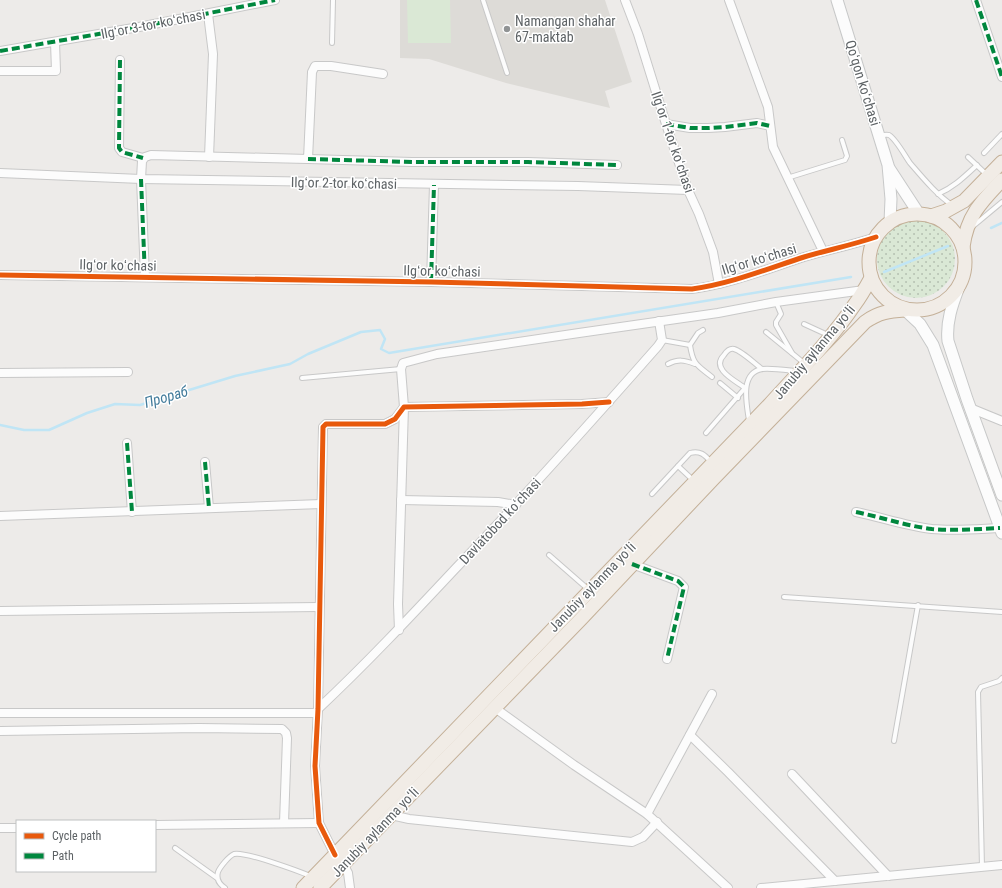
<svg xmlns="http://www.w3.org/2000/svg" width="1002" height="888" font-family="'Roboto Condensed',sans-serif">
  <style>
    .education { fill: #dddbd7 }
    .grass { fill: url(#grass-dots) }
    .garden { fill: #dae8d5 }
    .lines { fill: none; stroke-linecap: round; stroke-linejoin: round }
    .stream { stroke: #c0e5f5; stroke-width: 2.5 }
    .service-casing { stroke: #c8c8c8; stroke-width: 6 }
    .minor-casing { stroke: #c8c8c8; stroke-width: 10 }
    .secondary-casing { stroke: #c7c8c8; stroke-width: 13 }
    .trunk-casing { stroke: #c4b098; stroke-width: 15 }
    .service { stroke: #fcfcfc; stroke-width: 4 }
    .minor { stroke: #fcfcfc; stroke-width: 8 }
    .secondary { stroke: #fcfcfc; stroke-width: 11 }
    .trunk { stroke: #f1ece6; stroke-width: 13 }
    .quiet { stroke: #00873e; stroke-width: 4; stroke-dasharray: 8 4; stroke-linecap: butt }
    .cycleway-casing { stroke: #fff; stroke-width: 8 }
    .cycleway { stroke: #e8590c; stroke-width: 5 }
    .poi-dot { fill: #909394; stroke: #fff; stroke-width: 1.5 }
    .labels { text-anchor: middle; stroke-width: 3; stroke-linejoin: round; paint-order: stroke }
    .poi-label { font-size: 14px; fill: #5e6366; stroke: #fff; text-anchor: start }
    .street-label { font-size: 14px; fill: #5e6366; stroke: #fff }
    .water-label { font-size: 15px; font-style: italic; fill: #427b9b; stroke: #fff }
  </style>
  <defs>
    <pattern id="grass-dots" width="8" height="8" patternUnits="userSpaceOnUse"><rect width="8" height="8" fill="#dae8d5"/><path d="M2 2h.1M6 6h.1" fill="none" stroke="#b4c0b1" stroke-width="1.8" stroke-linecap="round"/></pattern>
  </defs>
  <rect width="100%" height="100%" fill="#edebe9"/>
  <!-- education -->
  <polygon class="education" points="400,0 605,0 632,82 605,91 610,108 506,83 429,59 400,58"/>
  <!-- grass -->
  <circle class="grass" cx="916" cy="259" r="39"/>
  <!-- garden -->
  <polygon class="garden" points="407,0 450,0 451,43 408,43"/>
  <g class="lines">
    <!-- stream -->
    <g class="stream">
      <polyline points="991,228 1002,223"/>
      <polyline points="884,272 948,246"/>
      <polyline points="0,425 24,430 49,430 87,413 115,404 140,405 235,376 290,364 308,354 361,332 380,330 385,339 381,349 389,353 851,277"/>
    </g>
    <!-- service casing -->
    <g class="service-casing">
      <g id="service">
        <polyline points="483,0 507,73"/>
        <polyline points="332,43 333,0"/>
        <path d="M880 136C883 135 886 134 889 135 896 139 905 156 910 163 923 178 936 194 952 205"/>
        <polyline points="984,153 1002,134"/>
        <polyline points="968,157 987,175"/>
        <polyline points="787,178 845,160 847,156 842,140"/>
        <path d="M938 194C954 187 964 177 977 165"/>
        <polyline points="972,227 1002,202"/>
        <polyline points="776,302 781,314 776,322 776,325 792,353"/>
        <polyline points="804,324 828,335"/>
        <path d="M703 330 698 333 690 345C693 365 697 365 712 377"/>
        <polyline points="766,332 804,363"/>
        <polyline points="662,340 690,345"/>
        <path d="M668 364C678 359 684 360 695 364"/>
        <polyline points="302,378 401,369"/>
        <polyline points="720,383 738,398"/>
        <path d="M749 421C747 405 739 373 762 369 771 368 786 370 796 371"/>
        <path d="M706 433 745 388C736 381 710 369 724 355 726 352 729 348 734 349 742 351 755 364 762 369"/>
        <polyline points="678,466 694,481"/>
        <path d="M652 494 690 453C700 450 705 455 711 462"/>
        <polyline points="549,555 589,590"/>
        <polyline points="784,597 1002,612"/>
        <polyline points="894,741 918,605"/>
        <polyline points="175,848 217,878"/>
        <polyline points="982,867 978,692 981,687 999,681 1002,678"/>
        <path d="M225 888C219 884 216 879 218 872 220 867 229 856 234 854 246 851 297 871 311 876"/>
      </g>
    </g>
    <!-- minor casing -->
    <g class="minor-casing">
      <g id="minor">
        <polyline points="625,0 638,34 666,124 688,190 699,214 713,252 719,284"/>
        <polyline points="729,0 768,107 773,147 823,251"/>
        <polyline points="976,0 1002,77"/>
        <polyline points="208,14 213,54 209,157"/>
        <polyline points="0,51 139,27 275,0"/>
        <polyline points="120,60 119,148 122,152 143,158"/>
        <polyline points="0,71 56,71 55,42"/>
        <polyline points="666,124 690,128 708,128 725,127 757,123 770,126"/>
        <polyline points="308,159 412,162 528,162 617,165"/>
        <polyline points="0,173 141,179 578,186 688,190"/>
        <path d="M0 275 431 282 692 289C730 284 767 269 804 257 828 250 852 245 876 237"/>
        <polyline points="145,277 141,179 142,161 145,157 151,155 308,159 312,72 315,66 331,66 383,74"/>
        <polyline points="431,282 434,185"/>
        <polyline points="0,373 128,372"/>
        <polyline points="970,408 1002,421"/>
        <polyline points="127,443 132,512"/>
        <polyline points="205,462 209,508"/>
        <polyline points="401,500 498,502 516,505"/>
        <path d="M856 512C881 517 906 526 932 529 954 531 977 529 1000 528"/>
        <polyline points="0,516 321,504"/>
        <polyline points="632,564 678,581 684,587 667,659"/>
        <polyline points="0,611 319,607"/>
        <polyline points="399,630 398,604 404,407 401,369 403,363 437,354 579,333 718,313 776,302 864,290"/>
        <polyline points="495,708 574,765 647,814 728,888"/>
        <path d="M318 709C366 664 411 616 456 568 525 496 592 421 658 346L662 340 659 321"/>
        <polyline points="0,713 317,713"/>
        <polyline points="0,731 199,728 282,729 286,733 287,738 284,823"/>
        <polyline points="690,735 728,772 835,881"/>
        <polyline points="792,774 888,876"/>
        <polyline points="647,814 712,694"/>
        <polyline points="391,815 409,819 632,842 643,837 657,822"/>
        <polyline points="155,825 319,823"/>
        <polyline points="0,828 17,828"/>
        <polyline points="335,855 319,823 315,766 318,709 323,427 326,424 385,424 395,419 404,407 582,404 609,402"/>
        <polyline points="343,864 348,873 350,888"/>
        <polyline points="761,888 1002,865"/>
      </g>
    </g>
    <!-- secondary casing -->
    <g class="secondary-casing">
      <g id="secondary">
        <polyline points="837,0 888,165 891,199 890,222"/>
        <polyline points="889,168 919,214"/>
        <path d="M959 287C952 305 946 322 948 341L967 399 1002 495"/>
        <polyline points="905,310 920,324 933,345 1002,533"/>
      </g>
    </g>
    <!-- trunk casing -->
    <g class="trunk-casing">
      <g id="trunk">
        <circle cx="917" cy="262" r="48"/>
        <polyline points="931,216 946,211 964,201 1002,162"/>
        <path d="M963 247C967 216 981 202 1002 180"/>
        <path d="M303 888 769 405C798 373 830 341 855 304 861 296 866 287 871 278"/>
        <path d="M320 888 581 619 714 478 865 322C879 312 889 311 905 310"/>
      </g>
    </g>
    <!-- service -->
    <use href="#service" class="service"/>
    <!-- minor -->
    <use href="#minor" class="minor"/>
    <!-- secondary -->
    <use href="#secondary" class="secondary"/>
    <!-- trunk -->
    <use href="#trunk" class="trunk"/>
    <!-- quiet -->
    <g class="quiet">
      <polyline points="976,0 1002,77"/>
      <polyline points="0,51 139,27 275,0"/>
      <polyline points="120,60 119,148 122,152 143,158"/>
      <polyline points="666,124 690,128 708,128 725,127 757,123 770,126"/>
      <polyline points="308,159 412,162 528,162 617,165"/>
      <polyline points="141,179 145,277"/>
      <polyline points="431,282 434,185"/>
      <polyline points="127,443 132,512"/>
      <polyline points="205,462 209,508"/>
      <path d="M856 512C881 517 906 526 932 529 954 531 977 529 1000 528"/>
      <polyline points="632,564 678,581 684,587 667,659"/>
    </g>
    <!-- cycleway casing -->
    <g class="cycleway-casing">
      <g id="cycleway">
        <path d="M0 275 431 282 692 289C730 284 767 269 804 257 828 250 852 245 876 237"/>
        <polyline points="335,855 319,823 315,766 318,709 323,427 326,424 385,424 395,419 404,407 582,404 609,402"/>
      </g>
    </g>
    <!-- cycleway -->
    <use href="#cycleway" class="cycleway"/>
  </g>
  <!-- markers -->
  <circle class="poi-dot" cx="507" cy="29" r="4"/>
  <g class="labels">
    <!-- poi labels -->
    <g class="poi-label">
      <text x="515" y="26">Namangan shahar<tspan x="515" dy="16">67-maktab</tspan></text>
    </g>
    <!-- street labels -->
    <g class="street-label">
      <text transform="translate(153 24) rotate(-11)" y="5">Ilgʻor 3-tor koʻchasi</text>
      <text transform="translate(863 83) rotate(73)" y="5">Qoʻqon koʻchasi</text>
      <text transform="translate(673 142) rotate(71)" y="5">Ilgʻor 1-tor koʻchasi</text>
      <text transform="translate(344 183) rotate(1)" y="5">Ilgʻor 2-tor koʻchasi</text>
      <text transform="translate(759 259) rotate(-17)" y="5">Ilgʻor koʻchasi</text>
      <text transform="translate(118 265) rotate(1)" y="5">Ilgʻor koʻchasi</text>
      <text transform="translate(442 271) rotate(1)" y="5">Ilgʻor koʻchasi</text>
      <text transform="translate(814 352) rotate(-50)" y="5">Janubiy aylanma yoʻli</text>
      <text transform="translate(500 521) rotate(-47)" y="5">Davlatobod koʻchasi</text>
      <text transform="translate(592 587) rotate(-46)" y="5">Janubiy aylanma yoʻli</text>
      <text transform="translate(375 832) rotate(-46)" y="5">Janubiy aylanma yoʻli</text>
    </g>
    <!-- water labels -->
    <g class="water-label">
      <text transform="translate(166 397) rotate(-16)" y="5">Прораб</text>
    </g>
  </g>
  <!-- legend -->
  <rect x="16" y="820" width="140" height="52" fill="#ffffff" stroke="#bfc1c2"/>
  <rect x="24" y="833" width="20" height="6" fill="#e8590c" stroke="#bfc1c2"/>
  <text x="52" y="840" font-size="12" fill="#5e6366">Cycle path</text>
  <rect x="24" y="853" width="20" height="6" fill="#00873e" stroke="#bfc1c2"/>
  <text x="52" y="860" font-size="12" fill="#5e6366">Path</text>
</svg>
